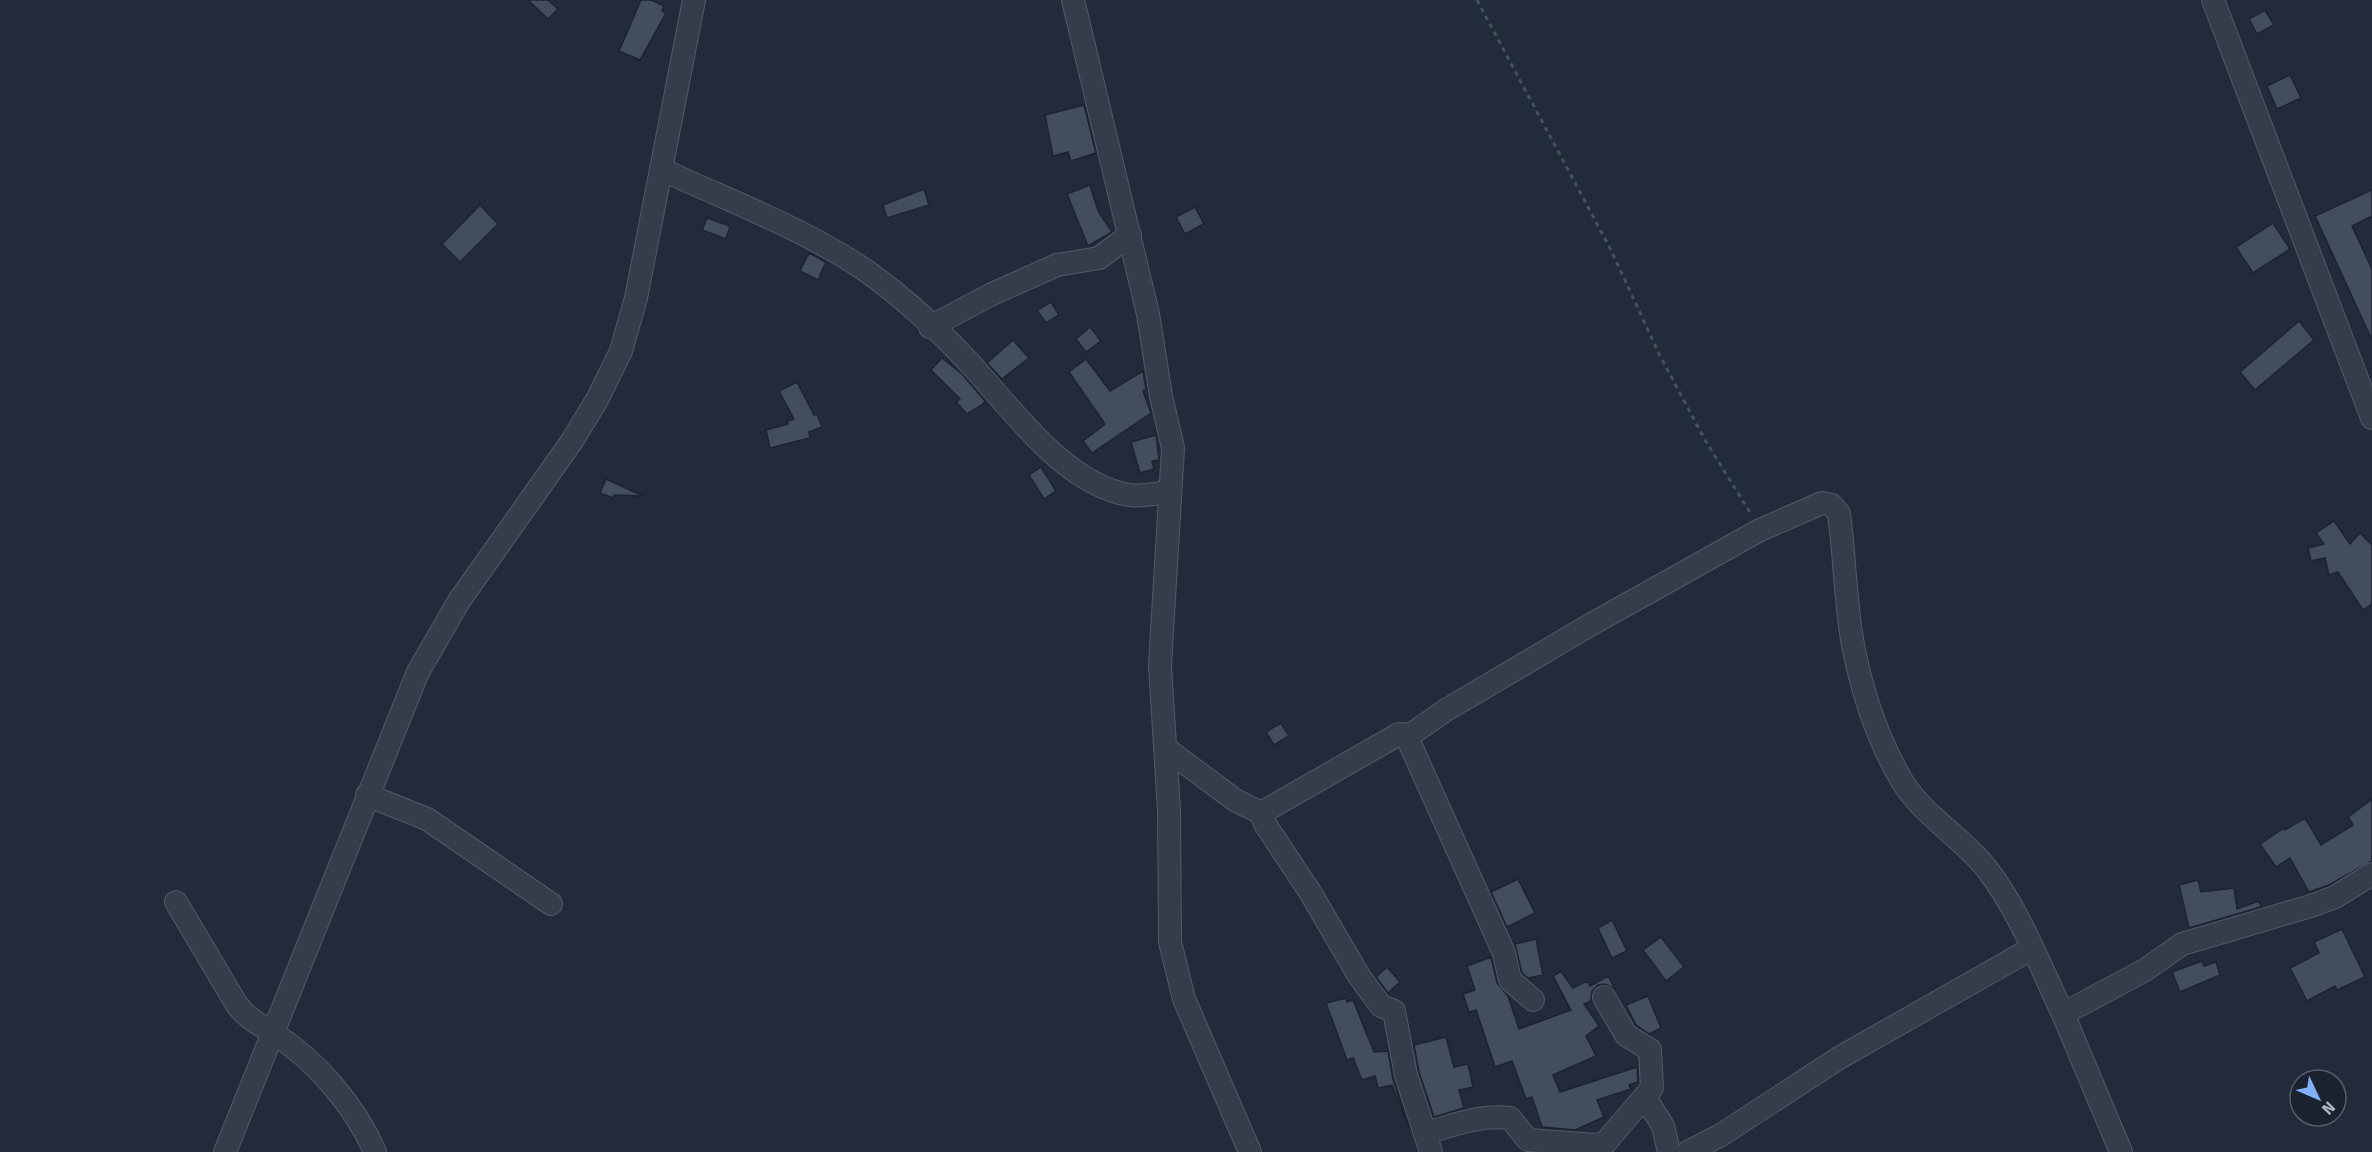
<svg xmlns="http://www.w3.org/2000/svg" width="2372" height="1152" font-family="'Fira Sans',sans-serif">
  <style>
    .building { fill: #424e5e; stroke: #1c2430; stroke-width: 1.5 }
    .lines { fill: none; stroke-linecap: round; stroke-linejoin: round }
    .minor-casing { stroke: #525b67; stroke-width: 24 }
    .path { stroke: #405558; stroke-width: 3; stroke-dasharray: 4.5 4.5; stroke-linecap: butt }
    .minor { stroke: #343d4a; stroke-width: 22 }
  </style>
  <rect width="100%" height="100%" fill="#212b39"/>
  <!-- building -->
  <g class="building">
    <polygon points="528,0 548,0 558,9 548,19"/>
    <polygon points="641,0 651,0 664,6 662,11 666,13 640,60 619,51"/>
    <polygon points="2265,10 2274,25 2257,34 2249,19"/>
    <polygon points="2290,75 2301,98 2277,109 2267,86"/>
    <polygon points="1084,105 1096,153 1071,161 1068,152 1053,156 1045,115"/>
    <polygon points="1090,185 1098,211 1112,232 1088,246 1067,194"/>
    <polygon points="924,189 929,205 887,218 883,205"/>
    <polygon points="2372,190 2372,216 2352,226 2372,269 2372,340 2315,216"/>
    <polygon points="480,205 498,224 460,262 442,244"/>
    <polygon points="1195,207 1204,224 1185,234 1176,217"/>
    <polygon points="707,218 730,226 726,239 702,230"/>
    <polygon points="2273,223 2290,249 2253,273 2236,247"/>
    <polygon points="809,253 826,262 818,280 800,271"/>
    <polygon points="1051,302 1059,315 1046,323 1037,310"/>
    <polygon points="2299,321 2314,340 2255,390 2240,372"/>
    <polygon points="1090,327 1101,341 1086,352 1076,339"/>
    <polygon points="1013,340 1029,358 1002,379 987,363"/>
    <polygon points="942,358 962,374 985,401 982,405 967,414 956,402 960,399 931,370"/>
    <polygon points="1086,359 1110,391 1143,371 1146,389 1143,391 1151,413 1092,453 1083,441 1105,424 1069,372"/>
    <polygon points="797,382 814,415 817,414 822,427 809,432 810,438 770,448 766,430 788,424 787,421 794,419 779,391"/>
    <polygon points="1156,435 1159,460 1152,461 1154,469 1140,473 1131,442"/>
    <polygon points="1041,467 1056,491 1044,499 1029,475"/>
    <polygon points="606,479 643,496 614,495 613,498 600,493"/>
    <polygon points="2334,521 2350,544 2360,533 2372,545 2372,604 2363,610 2338,572 2329,575 2325,558 2311,561 2308,548 2324,544 2316,533"/>
    <polygon points="1281,723 1289,736 1274,745 1266,732"/>
    <polygon points="2372,799 2372,861 2329,885 2309,892 2290,858 2276,867 2260,844 2284,828 2285,830 2305,818 2321,845 2353,825 2348,817"/>
    <polygon points="1518,879 1535,913 1507,927 1491,892"/>
    <polygon points="2198,880 2201,892 2234,888 2237,909 2259,901 2261,907 2189,928 2179,885"/>
    <polygon points="1612,920 1627,951 1612,958 1598,928"/>
    <polygon points="2342,929 2365,977 2337,990 2335,986 2307,1001 2290,968 2319,953 2314,942"/>
    <polygon points="1661,937 1684,967 1666,981 1643,950"/>
    <polygon points="1536,939 1543,975 1528,978 1522,973 1515,944"/>
    <polygon points="1491,957 1497,983 1508,996 1519,1029 1571,1010 1553,976 1561,971 1573,988 1587,981 1590,986 1608,976 1615,989 1605,984 1598,985 1592,991 1591,1001 1584,1004 1599,1026 1586,1036 1596,1056 1553,1075 1560,1092 1637,1067 1638,1082 1629,1085 1631,1089 1597,1100 1604,1117 1575,1130 1542,1127 1532,1097 1526,1099 1512,1061 1495,1067 1476,1010 1469,1012 1463,994 1475,990 1467,966"/>
    <polygon points="2202,961 2204,966 2216,962 2220,975 2180,992 2172,972"/>
    <polygon points="1387,967 1400,982 1388,993 1376,977"/>
    <polygon points="1648,996 1661,1028 1649,1034 1636,1025 1626,1005"/>
    <polygon points="1346,998 1347,1002 1353,1000 1374,1052 1388,1051 1393,1079 1409,1128 1392,1085 1378,1088 1375,1076 1362,1080 1353,1058 1347,1060 1326,1003"/>
    <polygon points="1446,1037 1454,1067 1468,1064 1473,1087 1459,1090 1464,1108 1434,1117 1419,1072 1414,1045"/>
  </g>
  <g class="lines">
    <!-- minor casing -->
    <g class="minor-casing">
      <g id="minor">
        <polyline points="1073,0 1148,314 1161,396 1173,448 1160,665 1169,810 1170,942 1184,999 1250,1152"/>
        <polyline points="2213,0 2372,418"/>
        <path d="M661 169C729 201 803 228 865 270 905 298 950 340 982 377 1020 420 1069 485 1129 495 1141 497 1157 493 1170 492"/>
        <polyline points="930,327 990,295 1057,265 1099,258 1130,235"/>
        <path d="M1410 735 1446 710 1590 625 1760 530 1822 503 1832 505 1839 514C1845 557 1845 602 1853 645 1862 692 1878 740 1902 781 1923 816 1962 837 1987 869 2020 912 2040 966 2063 1014"/>
        <polyline points="1165,748 1235,800 1261,813 1265,824 1310,892 1359,976 1381,1006 1394,1011 1406,1075 1431,1152"/>
        <polyline points="367,795 427,819 551,904"/>
        <polyline points="1261,813 1399,734 1410,735 1410,744 1504,953 1510,980 1533,1000"/>
        <path d="M176 902 237 1005C248 1019 259 1024 273 1033 316 1060 355 1106 375 1152"/>
        <polyline points="1645,1097 1663,1126 1669,1152"/>
        <path d="M1426 1133C1454 1125 1481 1114 1510 1118L1528 1140 1597 1145 1605 1143 1652 1088 1650 1050 1626 1035 1604 997"/>
        <polyline points="225,1152 418,672 459,601 572,441 598,398 621,351 636,298 694,0"/>
        <polyline points="1688,1152 1721,1135 1839,1058 2031,949"/>
        <polyline points="2121,1152 2063,1014 2145,970 2182,944 2311,906 2335,897 2372,874"/>
      </g>
    </g>
    <!-- path -->
    <polyline class="path" points="1477,0 1611,250 1660,356 1705,440 1751,514"/>
    <!-- minor -->
    <use href="#minor" class="minor"/>
  </g>
  <!-- north arrow -->
  <g transform="translate(2318 1098) rotate(134)"><circle r="28" fill="#1a222e" stroke="#565e6b" stroke-width="1.5"/>
  <path d="M0-4.5L10 22L0 15L-10 22Z" fill="#81b0f9"/>
  <text y="-9" font-size="16" font-weight="bold" text-anchor="middle" fill="#afb8c6">N</text>
  </g>
</svg>
